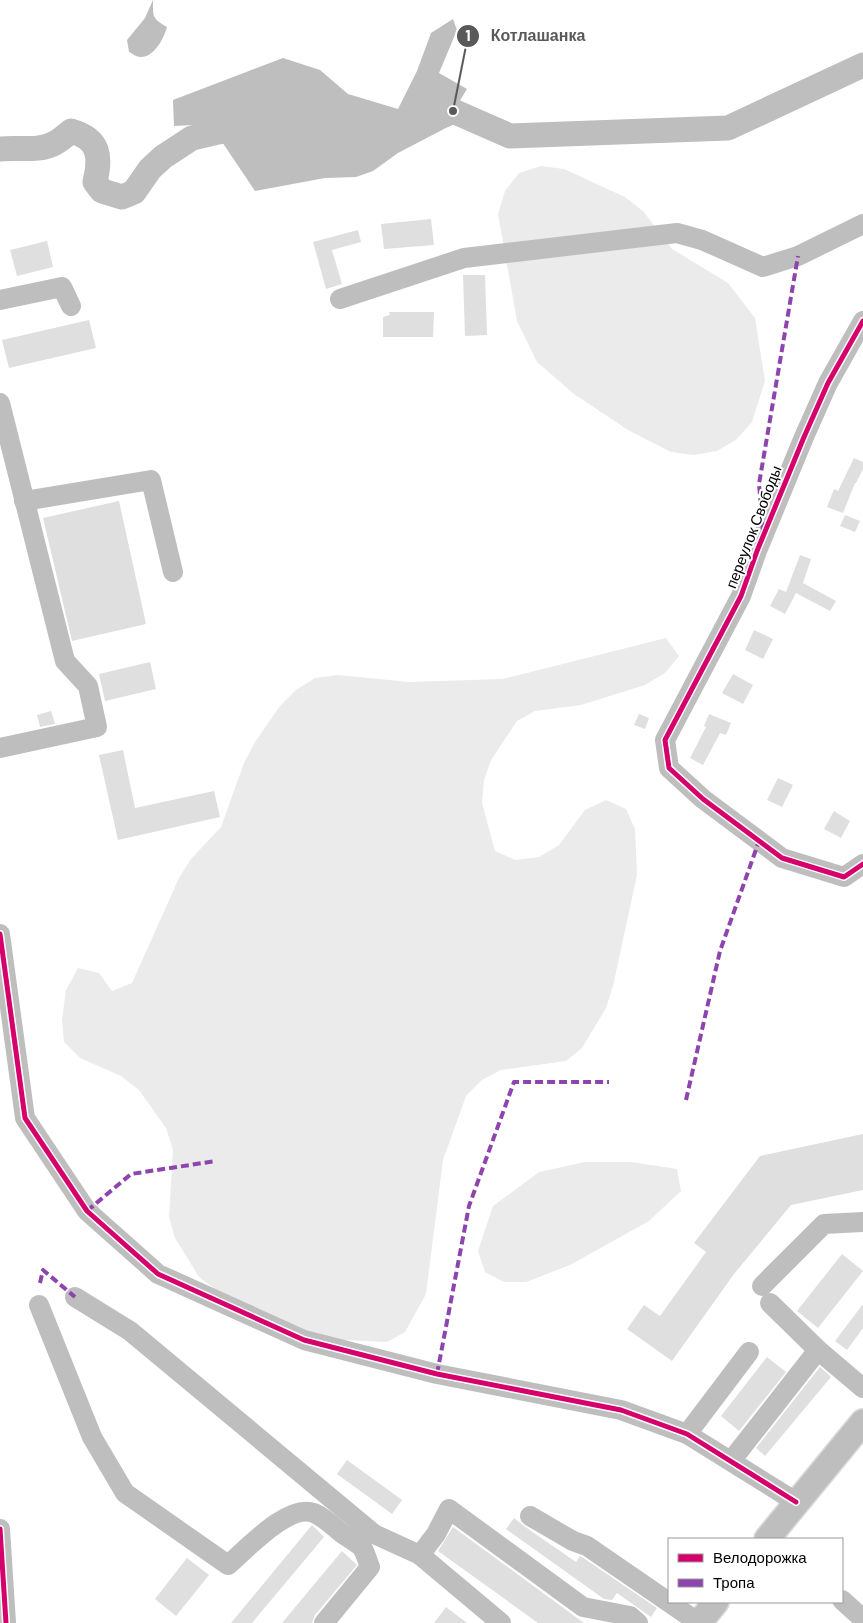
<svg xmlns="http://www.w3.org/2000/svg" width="863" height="1623" font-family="Barlow,sans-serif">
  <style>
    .green { fill: #ebebeb }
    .water { fill: #bebebe }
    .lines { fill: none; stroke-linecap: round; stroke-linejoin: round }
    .stream { stroke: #bebebe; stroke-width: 4.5 }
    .river { stroke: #bebebe; stroke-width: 25 }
    .building { fill: #dfdfdf }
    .major-casing { stroke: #dbdbdb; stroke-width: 28 }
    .minor { stroke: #bebebe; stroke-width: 20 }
    .major { stroke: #bebebe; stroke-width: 25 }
    .quiet { stroke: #8e44ad; stroke-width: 4; stroke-dasharray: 8 4; stroke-linecap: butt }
    .cycleway-casing { stroke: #fff; stroke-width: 8 }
    .cycleway { stroke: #d6006c; stroke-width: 5 }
    .labels { text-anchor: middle; stroke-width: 4; stroke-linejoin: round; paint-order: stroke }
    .street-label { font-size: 15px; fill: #000; stroke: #fff }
    .leader { fill: none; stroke: #595959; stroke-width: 2 }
    .callout-dot { fill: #595959; stroke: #fff; stroke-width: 2 }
    .mark-label { font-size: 15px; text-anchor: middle; font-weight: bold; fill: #fff }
    .callout-label { font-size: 16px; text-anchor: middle; font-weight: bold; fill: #595959; stroke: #fff; stroke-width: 4; stroke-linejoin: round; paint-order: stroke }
  </style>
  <rect width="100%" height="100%" fill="#fff"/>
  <!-- green -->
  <g class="green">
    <polygon points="541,166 564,169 625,197 643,211 672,249 728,283 755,318 765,381 752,422 736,440 717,451 694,455 671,452 628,430 574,394 537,362 517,321 498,214 505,191 519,173"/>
    <polygon points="666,638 679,656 665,673 645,685 581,705 535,711 517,721 491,760 484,780 482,803 495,851 515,860 539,857 559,845 585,810 606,800 626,809 635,829 637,875 613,986 606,1008 582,1048 566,1061 501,1070 482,1080 466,1096 443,1160 426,1294 405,1332 387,1342 321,1339 237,1306 199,1277 175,1238 169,1217 173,1150 166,1128 139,1090 121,1076 80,1058 64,1042 62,1020 66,990 78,968 99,973 112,991 132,983 179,878 191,859 221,827 244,763 255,742 280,706 296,690 315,678 338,675 409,682 503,679"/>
    <polygon points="585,1162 631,1162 677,1169 681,1191 649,1221 570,1265 526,1282 504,1282 485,1272 478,1251 493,1206 539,1172"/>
  </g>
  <!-- water -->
  <g class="water">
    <path d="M153 0C153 17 152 18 167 27 164 38 154 58 140 57 136 57 132 53 129 52L127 40 145 18Z"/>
    <polygon points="453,19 457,30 439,73 467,89 442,130 398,153 373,171 356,177 325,178 255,191 210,124 174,126 173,100 283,58 320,70 348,94 398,109 417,71 431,33"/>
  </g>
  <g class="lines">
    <!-- stream -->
    <polyline class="stream" points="861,66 863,68"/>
    <!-- river -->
    <g class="river">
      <polyline points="422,125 453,111 510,136 728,128 863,65"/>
      <path d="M0 149C18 147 39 152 55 143 61 140 66 135 71 131 100 139 101 157 95 182L102 191 122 197 134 192 150 169 163 157 192 138 231 129 248 135"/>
    </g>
  </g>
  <!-- building -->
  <g class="building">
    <polygon points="431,219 434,245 384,249 381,224"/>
    <polygon points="358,230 361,242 332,250 342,284 326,289 313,242"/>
    <polygon points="47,241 53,267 17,276 10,250"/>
    <polygon points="463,275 485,275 487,335 465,336"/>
    <polygon points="389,312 434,312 433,337 383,337 383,317 390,315"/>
    <polygon points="89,320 96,348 9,368 2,340"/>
    <polygon points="854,458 863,462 863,469 856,483 855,483 843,513 827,507 834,489 838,491"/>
    <polygon points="119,501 146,624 72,641 43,518"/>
    <polygon points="845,515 860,521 855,532 840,526"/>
    <polygon points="800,555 811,559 803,583 836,601 830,611 796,593 785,614 770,606 779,589 786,592"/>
    <polygon points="754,630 773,639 763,659 745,650"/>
    <polygon points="150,662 156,689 105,701 99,674"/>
    <polygon points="733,674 753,685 743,704 722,693"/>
    <polygon points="51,711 55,724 40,727 37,715"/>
    <polygon points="639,714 649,718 645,729 634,725"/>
    <polygon points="709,714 731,723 726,735 720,733 703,765 690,758 706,727 704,726"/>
    <polygon points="123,750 135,808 214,791 220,817 118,840 99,755"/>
    <polygon points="778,778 793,785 782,807 767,800"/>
    <polygon points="834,811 850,821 841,838 824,829"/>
    <polygon points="863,1134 863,1190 791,1205 734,1274 672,1361 627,1329 644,1305 660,1316 706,1252 694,1243 760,1156"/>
    <polygon points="842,1254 863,1271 818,1328 797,1311"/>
    <polygon points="863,1304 863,1328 847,1350 835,1341"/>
    <polygon points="767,1357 786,1372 739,1431 721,1416"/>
    <polygon points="820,1367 831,1377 765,1456 756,1448"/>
    <polygon points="347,1460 402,1500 392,1514 337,1474"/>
    <polygon points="514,1518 524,1526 576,1562 580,1556 582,1557 657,1608 651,1617 617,1593 612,1600 604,1599 506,1529"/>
    <polygon points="312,1525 324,1537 252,1623 231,1623"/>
    <polygon points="453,1527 584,1623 538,1623 438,1551"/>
    <polygon points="342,1551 357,1565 315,1615 312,1623 282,1623"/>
    <polygon points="187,1558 209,1575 176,1616 155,1599"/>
    <polygon points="446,1607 467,1623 434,1623"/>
  </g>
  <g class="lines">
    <!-- major casing -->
    <g class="major-casing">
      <g id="major">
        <polyline points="767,1539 863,1422"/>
        <polyline points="699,1623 716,1602"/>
      </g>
    </g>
    <!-- minor -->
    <g class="minor">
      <polyline points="340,299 464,258 677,233 702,240 763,267 798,256 863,224"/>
      <polyline points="0,300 62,287 71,306"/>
      <polyline points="863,321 828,383 804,437 757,551 741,596 665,740 669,768 703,799 782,858 844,877 863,864"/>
      <polyline points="0,403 65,661 88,686 97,727 0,748"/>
      <polyline points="24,501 151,480 173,572"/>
      <polyline points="0,934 25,1118 87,1211 158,1274 304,1340 437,1374 621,1410 687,1434 796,1502"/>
      <polyline points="762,1286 824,1224 863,1222"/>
      <polyline points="75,1297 130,1331 374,1534 420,1555 501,1623"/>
      <polyline points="770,1303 818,1350 863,1388"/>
      <path d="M39 1305 92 1437 125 1493 228 1565C246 1550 288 1503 314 1513 323 1517 331 1524 339 1531 345 1536 360 1544 363 1549 366 1555 368 1562 370 1567L324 1623"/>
      <polyline points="687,1434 749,1352"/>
      <polyline points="731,1461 818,1350"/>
      <polyline points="530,1516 573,1541 587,1546 699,1623"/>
      <polyline points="0,1529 6,1623"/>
      <polyline points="420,1555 436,1534 449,1509 583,1607 630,1616 638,1623"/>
      <polyline points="842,1600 863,1619"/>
    </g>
    <!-- major -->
    <use href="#major" class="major"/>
    <!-- quiet -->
    <g class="quiet">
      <polyline points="763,530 759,484 798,256"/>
      <polyline points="686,1100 720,951 759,841"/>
      <polyline points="87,1211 131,1174 216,1161"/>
      <polyline points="40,1283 43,1270 75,1297"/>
      <polyline points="437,1374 469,1206 514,1082 609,1082"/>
    </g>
    <!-- cycleway casing -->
    <g class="cycleway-casing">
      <g id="cycleway">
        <polyline points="863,321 828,383 804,437 757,551 741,596 665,740 669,768 703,799 782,858 844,877 863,864"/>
        <polyline points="0,934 25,1118 87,1211 158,1274 304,1340 437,1374 621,1410 687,1434 796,1502"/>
        <polyline points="0,1529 6,1623"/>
      </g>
    </g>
    <!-- cycleway -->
    <use href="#cycleway" class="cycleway"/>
  </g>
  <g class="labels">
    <!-- street labels -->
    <g class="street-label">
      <text transform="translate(754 527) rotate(-69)" y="5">переулок Свободы</text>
    </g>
  </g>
  <!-- callouts -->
  <path class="leader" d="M453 111L468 36"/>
  <g class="callout-dot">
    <circle cx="453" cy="111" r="5"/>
    <circle cx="468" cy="36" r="12"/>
  </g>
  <g class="mark-label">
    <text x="468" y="41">1</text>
  </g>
  <g class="callout-label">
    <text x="538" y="41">Котлашанка</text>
  </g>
  <!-- legend -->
  <rect x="668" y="1538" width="175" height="65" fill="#ffffff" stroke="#999999"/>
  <rect x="678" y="1554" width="25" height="8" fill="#d6006c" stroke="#999999"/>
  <text x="713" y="1563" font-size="15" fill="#000000">Велодорожка</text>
  <rect x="678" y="1579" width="25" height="8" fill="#8e44ad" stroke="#999999"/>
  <text x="713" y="1588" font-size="15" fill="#000000">Тропа</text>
</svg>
